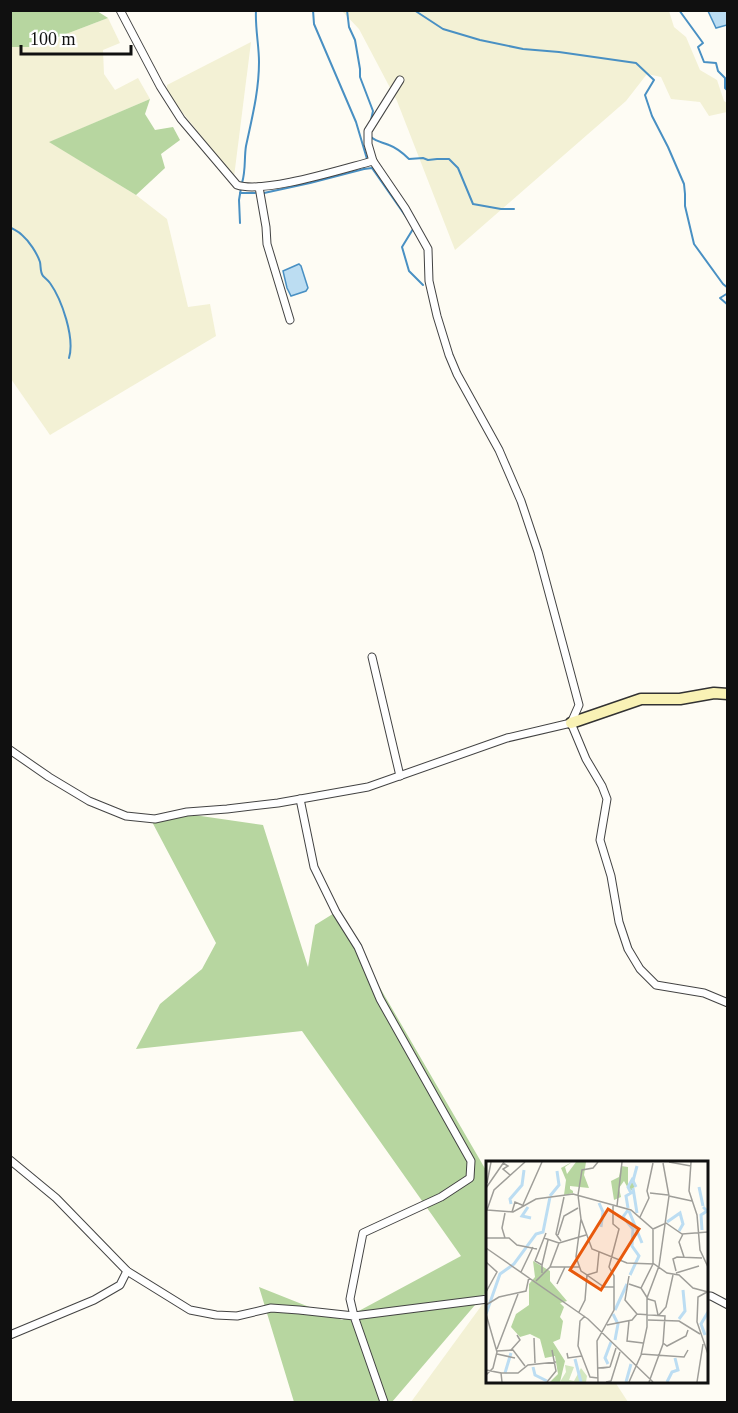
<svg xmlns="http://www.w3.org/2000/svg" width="738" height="1413" font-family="'Times New Roman',serif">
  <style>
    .farmland { fill: #f3f1d5 }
    .forest { fill: #b7d6a0 }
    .water { fill: #bcddf2; stroke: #4990c3; stroke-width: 1.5 }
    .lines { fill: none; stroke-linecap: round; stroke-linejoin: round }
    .stream { stroke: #4990c3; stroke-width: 2 }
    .street-casing { stroke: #434343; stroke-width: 9 }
    .secondary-casing { stroke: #323232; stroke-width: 13 }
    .street { stroke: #fff; stroke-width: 7 }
    .secondary { stroke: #f9f2b5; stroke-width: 10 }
    .inset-river { fill: none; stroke: #bcddf2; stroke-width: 3 }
    .inset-road { fill: none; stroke: #9f9e99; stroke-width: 1.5 }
    .view { fill: #e8590c; fill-opacity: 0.15; stroke: #e8590c; stroke-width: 3 }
    .inset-edge { fill: none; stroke: #101010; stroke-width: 3 }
  </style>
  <rect width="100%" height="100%" fill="#fefcf4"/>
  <!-- farmland -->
  <g class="farmland">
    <polygon points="342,11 669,11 674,27 686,37 700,70 717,80 724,101 727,103 727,112 709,116 700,102 671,99 661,77 647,74 626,101 455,250 397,101 359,29"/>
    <polygon points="108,18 120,43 103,50 104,74 115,90 138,78 150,99 50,142 136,195 167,219 188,307 210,304 216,336 50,435 11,379 10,47 32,47"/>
    <polygon points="251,42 234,177 171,98 167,91 167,85"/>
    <polygon points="487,1298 488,1382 615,1382 628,1402 411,1402"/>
  </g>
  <!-- forest -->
  <g class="forest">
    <polygon points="11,10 97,11 108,18 32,47 11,47"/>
    <polygon points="150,99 145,114 155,130 173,127 180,140 161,154 165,168 136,195 49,142"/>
    <polygon points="180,813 263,825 308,967 315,925 336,912 487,1172 487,1291 392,1402 294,1402 259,1287 342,1320 461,1256 302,1031 136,1049 160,1004 202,969 216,943 150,818"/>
  </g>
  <!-- water -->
  <g class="water">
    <polygon points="708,11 727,11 727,25 716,28"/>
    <polygon points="299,264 301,266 308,288 306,291 291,296 287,288 283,271"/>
  </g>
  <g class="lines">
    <!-- stream -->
    <g class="stream">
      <polyline points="313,10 314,24 356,122 367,159 365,161"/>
      <polyline points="347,10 349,27 355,40 360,69 360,77 373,111 371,120"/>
      <polyline points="414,10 443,29 480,40 523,49 559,52 636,63 654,80 645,95 652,116 668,147 684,184 685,194 685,206 694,244 723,284 728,288"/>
      <polyline points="679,10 703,43 698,47 704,62 716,63 718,71 725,78 725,88 727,90 728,94"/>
      <path d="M371 137C377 142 382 142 389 145 397 148 403 153 409 159L423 158 428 160 437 159H449L458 168 473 204 501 209H514"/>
      <polyline points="363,166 364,169 372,168 409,221"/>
      <path d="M242 183C246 170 244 158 246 146 252 118 259 91 259 62 259 45 255 28 256 10"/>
      <polyline points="240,193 255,193"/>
      <polyline points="264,193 310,183 364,169"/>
      <polyline points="240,223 239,200 241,188"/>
      <path d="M10 227C14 230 18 231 22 235 29 241 37 253 40 262 41 267 40 272 43 276 45 278 48 280 50 283 62 300 75 338 69 358"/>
      <polyline points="413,229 402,247 409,271 423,285"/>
      <polyline points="728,293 720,298 728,305"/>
    </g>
    <!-- street casing -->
    <g class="street-casing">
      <g id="street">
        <path d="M120 10 160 86 181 119 237 185C264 194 342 169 373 161L405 208 428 249 429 281 437 316 449 355 457 374 499 450 521 501 538 552 579 705 571 723 586 759 602 786 607 799 600 840 611 876 619 922 628 949 640 969 656 985 704 993 728 1003"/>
        <polyline points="373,161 368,144 368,131 400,80"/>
        <polyline points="259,187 266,227 267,244 290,320"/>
        <polyline points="372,657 400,776"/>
        <polyline points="10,750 49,777 89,801 126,816 155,819 187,812 227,809 278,803 368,787 507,738 571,723"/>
        <polyline points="300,799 314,867 336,912 358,947 380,999 471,1161 470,1178 441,1197 363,1233 350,1299 354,1316 488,1299"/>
        <polyline points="10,1160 56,1198 127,1271 190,1310 216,1315 237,1316 271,1308 299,1310 354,1316 384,1402"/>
        <polyline points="706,1296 711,1296 728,1305"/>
        <polyline points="10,1335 94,1300 120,1285 127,1271"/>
      </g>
    </g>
    <!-- secondary casing -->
    <g class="secondary-casing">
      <polyline id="secondary" points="571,723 641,699 680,699 714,693 728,694"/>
    </g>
    <!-- street -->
    <use href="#street" class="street"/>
    <!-- secondary -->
    <use href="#secondary" class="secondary"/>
  </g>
  <!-- overview -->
  <g transform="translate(486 1161)">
    <rect width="222" height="222" fill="#fefcf4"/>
    <path d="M79 204 88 206 83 219 88 220 95 207 101 215 100 221H74L80 211Z" fill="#d3e7bf"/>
    <path d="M86 1 79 6 81 13 90 1H100L98 14 103 27 84 25V28L87 30V32L78 34 80 19 75 7ZM135 5 142 6V24L148 17 149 25 144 31 138 20 133 27 135 36 128 39 125 20 133 16ZM47 100 64 110V120L81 140 74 142 78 146 74 156 77 160 74 178 67 181 79 200 74 221H64L72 213 69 195 59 197 54 178 44 173 34 176 25 166 30 153 43 144V123L49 116Z" fill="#b7d6a0"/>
    <path class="inset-river" d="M150 26 147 20 151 5M213 26 217 45M147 27 151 52M64 35 73 24 71 10M113 42 117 51 115 66M25 43 24 38 36 24 38 9M42 46 36 55 45 57M142 47 140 35 145 32 142 26 147 17M142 49 137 56 147 68 146 85 153 95 144 114M143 50 156 82M181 61 194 52 197 63 193 70M216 69 215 54 221 50 217 46M129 149 141 123M0 153 14 113 28 103 50 73 57 71 64 36M127 153 132 163 129 179M193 158 199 150 197 129M219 174 215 163 222 151M89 198 95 221M122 203 119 197 125 181M47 206 49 214 61 220M19 212 25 192M140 221 145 203M181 221 186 211 192 209 189 197"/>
    <path class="inset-road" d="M183 1 205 5M205 1 203 30 211 54 214 89 222 106M17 2 22 5 17 8 24 14M1 22 5 1M0 27 18 1M164 32 182 34M92 34 95 58 106 88 141 102 168 103 181 112 193 114 207 127 222 131M92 34 96 9 107 7 112 1M183 35 206 40M131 45 136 1M36 46 56 1M1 49 27 51 50 38 87 33 145 49 167 68 180 62 196 73 222 71M1 49 8 29 39 1M26 51 29 41 36 44M154 56 163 37 161 30 167 2M167 68V103M197 73 193 81 198 96M72 74 78 55 92 47M0 77H23L31 84 51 88M19 77 16 67 19 52M75 80 70 73 78 36M73 82 100 74M0 87 102 158 167 221M113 91 111 111 101 114 118 126H128M0 101 11 111 0 131M56 104 62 79M64 106H93M190 110 187 98 191 96 216 97M35 111 47 86M56 112V104L49 100 60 72M190 112 213 105M143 115 139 139 151 153M50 120 64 106 73 82 58 77M71 123 79 106M143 123 155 127 167 103M155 127 162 138 169 140 172 154M221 131 212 136 211 161 222 193M0 144 13 136 40 130 43 116M93 151 99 139 101 114 95 110 90 96 95 58M0 153 11 191 7 207 0 214M173 154 180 146 187 114M99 155 94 160 92 185 104 216 112 217M162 159 193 160 214 173M143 160 141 180 157 182M121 164 146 159 151 153 179 155 177 183 163 221M48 177 49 202M177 182 181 185 200 175 202 169M11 188 32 133M25 189 34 179 31 174M11 190 27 189 39 205M81 192 82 197 96 195M11 193 29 197M155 193 198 196 202 189M124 206 130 187M112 207 124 206 117 207M0 209 15 212 16 221M15 212H32L42 204 70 201M61 221 70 210 66 189M112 221 111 180 128 149V115L123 106 133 68 127 63V45M120 221 125 220 134 191M143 221 155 194 161 166V137L173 105 183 35 177 2M211 221 217 183"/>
    <path class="view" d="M122 48 153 68 115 129 84 109Z"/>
    <rect width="222" height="222" class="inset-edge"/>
  </g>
  <!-- border -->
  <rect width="738" height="1413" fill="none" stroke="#101010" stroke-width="24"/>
  <!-- scale -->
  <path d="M21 45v9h110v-9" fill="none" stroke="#101010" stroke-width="3"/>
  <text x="30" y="45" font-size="18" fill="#101010" stroke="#ffffff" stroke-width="4.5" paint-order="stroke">100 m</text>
</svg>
